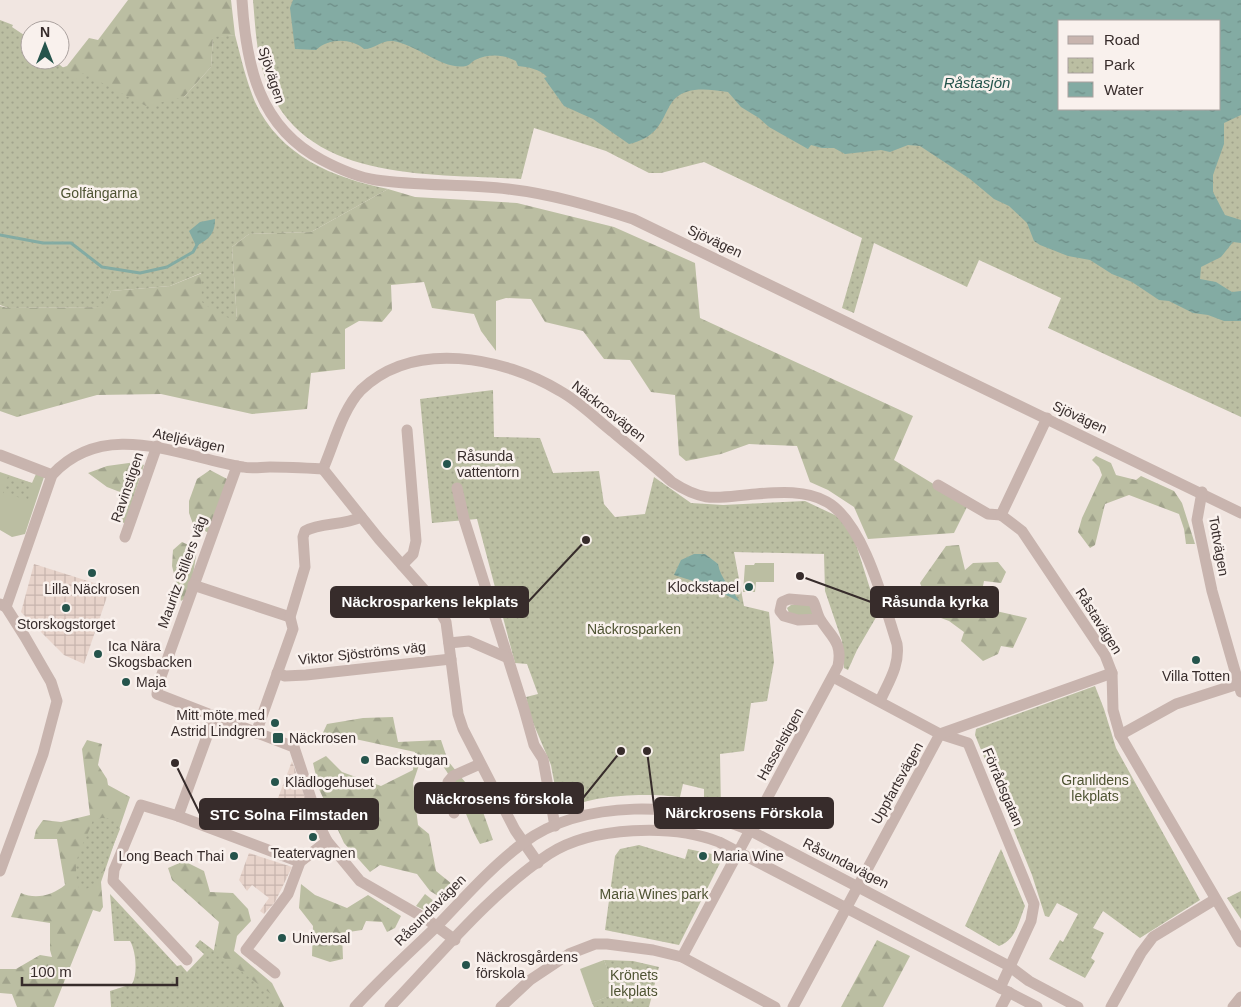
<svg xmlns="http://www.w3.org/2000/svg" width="1241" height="1007" font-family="Arial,sans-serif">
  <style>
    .green { fill: #bbbea2 }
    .forest { fill: url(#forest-firs) }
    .park { fill: url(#park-dots); fill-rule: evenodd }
    .plaza { fill: url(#plaza-grid) }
    .water { fill: url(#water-ripples); fill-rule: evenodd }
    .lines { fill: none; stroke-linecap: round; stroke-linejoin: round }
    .stream { stroke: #83aba3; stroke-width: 3 }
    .minor { stroke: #c8b4ae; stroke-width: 11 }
    .poi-dot { fill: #25544c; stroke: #f9f1ed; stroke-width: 2 }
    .labels { text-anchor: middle; stroke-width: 5; stroke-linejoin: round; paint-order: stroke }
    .street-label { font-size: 14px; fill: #372c2b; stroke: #f9f1ed }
    .park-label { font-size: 14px; fill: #4e5332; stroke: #f9f1ed }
    .poi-label { font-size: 14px; fill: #372c2b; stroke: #f9f1ed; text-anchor: start }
    .water-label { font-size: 15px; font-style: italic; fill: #25544c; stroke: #f9f1ed }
    .leader { fill: none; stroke: #372c2b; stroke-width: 2 }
    .callout-dot { fill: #372c2b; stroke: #f9f1ed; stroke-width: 2 }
    .callout { fill: #372c2b; stroke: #372c2b; stroke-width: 2 }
    .callout-label { font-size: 15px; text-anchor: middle; font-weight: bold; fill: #fff }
  </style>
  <defs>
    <pattern id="forest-firs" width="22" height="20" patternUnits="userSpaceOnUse" patternTransform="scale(1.25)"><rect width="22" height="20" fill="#bbbea2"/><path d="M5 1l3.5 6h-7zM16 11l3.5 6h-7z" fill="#a1a38c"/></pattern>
    <pattern id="park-dots" width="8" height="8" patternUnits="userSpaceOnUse" patternTransform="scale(1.25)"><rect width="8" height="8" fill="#bbbea2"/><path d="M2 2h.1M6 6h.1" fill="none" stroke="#a1a38c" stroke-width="1.8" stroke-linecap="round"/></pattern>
    <pattern id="plaza-grid" width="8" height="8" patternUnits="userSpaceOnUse" patternTransform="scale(1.25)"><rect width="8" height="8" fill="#e7d3ca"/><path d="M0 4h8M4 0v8" fill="none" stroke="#c7b5ae"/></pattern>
    <pattern id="water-ripples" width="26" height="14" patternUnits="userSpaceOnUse" patternTransform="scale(1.25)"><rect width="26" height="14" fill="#83aba3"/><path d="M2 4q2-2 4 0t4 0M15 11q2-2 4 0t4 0" fill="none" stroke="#6c8b85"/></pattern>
  </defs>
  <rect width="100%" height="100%" fill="#f1e6e1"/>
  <!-- green -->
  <g class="green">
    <polygon points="0,472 32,483 36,474 44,477 25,534 12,537 0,530"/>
    <polygon points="755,563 774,563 774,582 756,582 755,592 743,592 745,565 754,565"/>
    <polygon points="791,605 810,605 814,615 790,615 787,608"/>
    <polygon points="425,894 439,905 430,913 416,906"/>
    <polygon points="604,960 617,993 592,1003 580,969"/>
  </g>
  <!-- forest -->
  <g class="forest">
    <polygon points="128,0 231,0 235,35 213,38 211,67 184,97 137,193 30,60 61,68 67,66 89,38 98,40"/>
    <polygon points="388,189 415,197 517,203 614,227 695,263 700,318 913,416 894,460 968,505 954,533 868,539 854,507 828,490 810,482 797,446 749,444 721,454 686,461 679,455 675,395 651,392 630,360 604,359 583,331 545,322 531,299 506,298 496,301 496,351 481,331 474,314 432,308 424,282 391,285 392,310 382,322 359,321 345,329 345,369 311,373 307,409 252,414 161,394 97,395 17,417 0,411 0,306 8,308 103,307 111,291 170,286 202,273 237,320 232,247 249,234 311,232"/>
    <polygon points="1096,456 1111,463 1116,475 1136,480 1141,476 1174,491 1182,503 1195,544 1186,544 1184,529 1179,514 1129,495 1105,504 1095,545 1090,548 1078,532 1082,518 1102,475 1099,467 1092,460"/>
    <polygon points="136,462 144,465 125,524 118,518 125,494 107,487 88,473 107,466"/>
    <polygon points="210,470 229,480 212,535 193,524 189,513 189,501 197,479"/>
    <polygon points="182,542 197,549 190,595 181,601 172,566 173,550"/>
    <polygon points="959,545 965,570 973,563 998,562 1006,572 1001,583 984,581 981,596 996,611 1027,618 1013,648 1001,646 998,654 983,661 961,641 964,632 949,621 933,615 920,583 946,546"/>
    <path d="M393 717 398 742 441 740 448 761 478 798 493 840 480 844C464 816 460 788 440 762L419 765 413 783 418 825 429 834 436 871 452 884 440 897 430 891 417 874 380 865 370 872 344 843 319 789 313 763 326 756 342 772 381 786 413 770 415 752 346 737 332 745 320 739 327 724 363 718Z"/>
    <path d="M87 740 102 744 98 765 107 779 108 785 130 797 101 882 103 907 100 912 93 910 54 1007H17L12 994 0 993V969H16L40 955 52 957 50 950V923L11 917 21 893C36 900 53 895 65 885L57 839H34L36 830 43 820 61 822 90 815 82 749Z"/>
    <polygon points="184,861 204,871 210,892 233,893 248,909 251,921 237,936 234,951 272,983 284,1007 225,1007 213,955 219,922 172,880 168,868"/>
    <polygon points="301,884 315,895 347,908 368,895 401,916 395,928 387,932 382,922 366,921 362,930 342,933 343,959 330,962 312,956 313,926 299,908"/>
    <polygon points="877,940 910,956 883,1007 841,1007"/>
  </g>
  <!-- park -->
  <g class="park">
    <path d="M253 0H1241V417L1048 328 1061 298 979 260 967 287 874 243 854 313 842 308 862 238 704 162 661 173H649L606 151 534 128 521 179C425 173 293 184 262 68 256 47 255 22 253 0ZM1060 21H1220V109H1060Z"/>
    <path d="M0 20 13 25 12 27 30 39V60H54L78 80 83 73 146 106 184 97 211 67 213 37 235 35C241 58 246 80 255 102 280 156 333 178 388 189L311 232 249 234 232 247 237 320 219 315 202 302 201 273 170 286 111 291 104 307 8 308 0 305Z"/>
    <path d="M493 390 494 437 540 438 553 473 599 471 604 504 615 517 645 514 654 477 691 503 723 505 805 501 839 517 855 541 878 614 857 650 848 670 844 668 842 641 825 591 824 554 734 552 744 606 769 612 774 662 767 701 751 703 744 751 720 754 721 809 704 803V789L683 784 680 797C649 793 587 793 560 813L551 765 531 718 526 697 538 694 527 664 515 663 477 519 432 523 420 399Z"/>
    <polygon points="8,476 32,483 28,500 3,493"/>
    <polygon points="1095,686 1104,709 1116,748 1200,900 1140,938 1103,911 1093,928 1104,933 1091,958 1095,961 1085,978 1049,959 1060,940 1063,942 1078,914 1057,903 1049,917 1045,916 1032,875 975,735 976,729"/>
    <path d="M102 818 115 819 120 829 99 881 85 890 79 888C70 857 84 847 93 820Z"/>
    <polygon points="639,845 685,859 688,849 717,855 720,863 679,945 605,930 615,856 620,849"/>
    <path d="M1001 849 1025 906C1019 921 1016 940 999 946L965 926Z"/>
    <polygon points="1241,891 1241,919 1227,898"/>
    <path d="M110 894 177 966 181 965 187 972 204 954 195 946 200 940 275 997 277 1007H111L110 991 132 984C138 974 136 951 130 941H114Z"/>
    <polygon points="604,960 633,961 659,967 649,1007 594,1007 592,1003 616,993"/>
  </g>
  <!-- plaza -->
  <g class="plaza">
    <polygon points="34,564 110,588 84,664 64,655 21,612"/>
    <polygon points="292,761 313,820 275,806"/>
    <polygon points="249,853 292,867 275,902 264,914 260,911 269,898 252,885 247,891 239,880"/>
  </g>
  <!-- water -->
  <g class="water">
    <path d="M293 0H1241V115L1224 123V144L1213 175V192L1225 215 1241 220V243L1233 242 1221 257 1201 267 1200 279 1216 282 1232 292 1241 291V321H1224L1208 315 1193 313 1169 301 1159 300 1132 282 1112 274 1090 260 1068 256 1040 245 1034 241 1027 223 1009 206 994 199 970 179 920 146 908 145 890 152 881 150 845 154 834 148H822L811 145 808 149 769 127 759 118 741 107 728 92C645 77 686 131 629 144L593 119 564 106 544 78 547 77C540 69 528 67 518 66L516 61C503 54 488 54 475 60 472 62 468 66 466 66 444 71 416 44 393 41 381 40 375 49 364 49 351 38 329 38 316 50L295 49 290 8ZM1060 21H1220V109H1060Z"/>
    <path d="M215 219C215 234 209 239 196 246L189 231 200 222Z"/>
    <path d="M694 554H705L718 564C720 578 732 589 740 602L706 585 674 575 681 560Z"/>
  </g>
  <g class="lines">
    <!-- stream -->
    <polyline class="stream" points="0,235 43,243 71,243 102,267 140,273 167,267 193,252 198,243"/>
    <!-- minor -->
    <g class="minor">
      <path d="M242 0C246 66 259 127 322 160 339 169 357 177 376 180 419 186 464 184 508 189 551 194 592 206 633 219L1241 513"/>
      <polyline points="0,455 52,475"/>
      <polyline points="237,466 158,685 157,694 294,747 321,829 327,841 360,881 428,920 455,940"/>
      <path d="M323 469C334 444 342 410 361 390 414 339 503 357 560 391 580 402 596 419 614 433 633 449 653 465 672 482 706 504 718 497 756 494 779 492 807 490 827 502 864 523 884 604 897 644 900 665 889 681 880 701"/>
      <polyline points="323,469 379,539 434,601 446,622 458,714 463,729 515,830 538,863"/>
      <polyline points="938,485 988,514 1001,515"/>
      <polyline points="457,488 464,519 524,709 534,745 543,759 555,826"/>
      <polyline points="1202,492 1197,520 1212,591 1241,692"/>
      <polyline points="1001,515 1022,531 1105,655 1112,673 1113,710 1120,735 1241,942"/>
      <polyline points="1001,515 1047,418"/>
      <polyline points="125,537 157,446"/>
      <polyline points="402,565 413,554 416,541 407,430"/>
      <polyline points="193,585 290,617"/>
      <path d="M6 607 52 475C105 417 181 457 243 467 252 469 261 467 270 467 288 467 306 468 323 469"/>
      <polyline points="449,643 469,641 508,658"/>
      <polyline points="277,673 285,676 306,675 451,659"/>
      <polyline points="833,677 940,734 968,743 1034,904 1031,921 1000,988"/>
      <path d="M256 733 293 629 290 617 305 567 303 537 305 531C321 522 342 526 361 517"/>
      <polyline points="1120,735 1176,704 1238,684"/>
      <polyline points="454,813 448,782 453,776 480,764"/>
      <polyline points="178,816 214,717"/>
      <polyline points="0,871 43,754 57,701 51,682 25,637 6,607 0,604"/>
      <path d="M682 957 838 666C843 642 831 637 820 619 817 614 816 606 813 601L789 599 782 602 780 611 784 616 798 620 820 619"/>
      <polyline points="187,960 113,881 114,870 141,805 178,816 300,862"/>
      <polyline points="275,973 246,950 288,894 300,862 327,841"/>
      <path d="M355 1007C380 979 409 953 436 927 464 898 491 867 523 843 584 798 683 802 749 830L1009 966 1029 981 1078 1007"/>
      <path d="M390 1007C440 955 489 894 549 854 592 826 673 824 719 842L1037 1007"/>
      <polyline points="501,1007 530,980 569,954 595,944 607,944 653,950 682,957 775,1007"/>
      <polyline points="793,1007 940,734 1112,673"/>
      <polyline points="1001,1007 1009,992"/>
      <polyline points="1111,1007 1141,953 1153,937 1214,900"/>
      <polyline points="1233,1007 1241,997"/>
    </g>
  </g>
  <!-- markers -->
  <g class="poi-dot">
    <circle cx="447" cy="464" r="5"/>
    <circle cx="92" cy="573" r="5"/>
    <circle cx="749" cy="587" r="5"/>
    <circle cx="66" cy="608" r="5"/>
    <circle cx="98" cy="654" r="5"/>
    <circle cx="1196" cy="660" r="5"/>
    <circle cx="126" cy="682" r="5"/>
    <circle cx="275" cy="723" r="5"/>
    <rect x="272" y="732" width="12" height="12" rx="2.5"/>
    <circle cx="365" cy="760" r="5"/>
    <circle cx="275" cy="782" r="5"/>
    <circle cx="313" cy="837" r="5"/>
    <circle cx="234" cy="856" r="5"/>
    <circle cx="703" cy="856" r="5"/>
    <circle cx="282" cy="938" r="5"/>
    <circle cx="466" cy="965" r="5"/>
  </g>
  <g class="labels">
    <!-- street labels -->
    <g class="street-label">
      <text transform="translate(272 75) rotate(72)" y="5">Sjövägen</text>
      <text transform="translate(715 241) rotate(25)" y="5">Sjövägen</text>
      <text transform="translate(609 411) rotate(38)" y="5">Näckrosvägen</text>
      <text transform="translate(1080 417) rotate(25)" y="5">Sjövägen</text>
      <text transform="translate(189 440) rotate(12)" y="5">Ateljévägen</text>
      <text transform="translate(127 487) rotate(-71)" y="5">Ravinstigen</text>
      <text transform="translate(1219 546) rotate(80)" y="5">Tottvägen</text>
      <text transform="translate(182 572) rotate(-70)" y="5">Mauritz Stillers väg</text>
      <text transform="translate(1099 621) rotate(58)" y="5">Råstavägen</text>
      <text transform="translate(362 653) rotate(-6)" y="5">Viktor Sjöströms väg</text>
      <text transform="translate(780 744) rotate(-61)" y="5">Hasselstigen</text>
      <text transform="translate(897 783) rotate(-61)" y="5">Uppfartsvägen</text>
      <text transform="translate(1003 787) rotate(67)" y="5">Förrådsgatan</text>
      <text transform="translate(846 863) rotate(27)" y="5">Råsundavägen</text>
      <text transform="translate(430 910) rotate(-45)" y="5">Råsundavägen</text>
    </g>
    <!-- park labels -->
    <g class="park-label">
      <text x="99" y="198">Golfängarna</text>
      <text x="634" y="634">Näckrosparken</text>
      <text x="1095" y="785">Granlidens<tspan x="1095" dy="16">lekplats</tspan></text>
      <text x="654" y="899">Maria Wines park</text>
      <text x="634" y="980">Krönets<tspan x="634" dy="16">lekplats</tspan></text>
    </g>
    <!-- poi labels -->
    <g class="poi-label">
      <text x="457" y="461">Råsunda<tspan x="457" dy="16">vattentorn</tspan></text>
      <text x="739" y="592" text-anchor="end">Klockstapel</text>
      <text x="92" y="594" text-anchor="middle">Lilla Näckrosen</text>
      <text x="66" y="629" text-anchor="middle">Storskogstorget</text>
      <text x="108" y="651">Ica Nära<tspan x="108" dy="16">Skogsbacken</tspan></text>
      <text x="1196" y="681" text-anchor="middle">Villa Totten</text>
      <text x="136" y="687">Maja</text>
      <text x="265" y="720" text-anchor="end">Mitt möte med<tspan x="265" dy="16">Astrid Lindgren</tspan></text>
      <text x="289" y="743">Näckrosen</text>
      <text x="375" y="765">Backstugan</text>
      <text x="285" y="787">Klädlogehuset</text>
      <text x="313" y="858" text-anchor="middle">Teatervagnen</text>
      <text x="224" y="861" text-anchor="end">Long Beach Thai</text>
      <text x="713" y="861">Maria Wine</text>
      <text x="292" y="943">Universal</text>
      <text x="476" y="962">Näckrosgårdens<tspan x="476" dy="16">förskola</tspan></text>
    </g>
    <!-- water labels -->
    <g class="water-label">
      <text x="977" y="88">Råstasjön</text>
    </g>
  </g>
  <!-- callouts -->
  <path class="leader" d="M800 576L871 602M586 540L528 602M621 751L583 798M647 751L655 813M175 763L200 814"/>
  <g class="callout-dot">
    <circle cx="800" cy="576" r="5"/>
    <circle cx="586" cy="540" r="5"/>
    <circle cx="621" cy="751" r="5"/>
    <circle cx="647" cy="751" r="5"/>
    <circle cx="175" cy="763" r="5"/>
  </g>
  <g class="callout">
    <rect x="871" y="587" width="127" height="30" rx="5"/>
    <rect x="331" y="587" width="197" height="30" rx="5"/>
    <rect x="415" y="783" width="168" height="30" rx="5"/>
    <rect x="655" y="798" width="178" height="30" rx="5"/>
    <rect x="200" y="799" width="178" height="30" rx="5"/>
  </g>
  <g class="callout-label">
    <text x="935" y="607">Råsunda kyrka</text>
    <text x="430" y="607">Näckrosparkens lekplats</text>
    <text x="499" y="804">Näckrosens förskola</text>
    <text x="744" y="818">Närckrosens Förskola</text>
    <text x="289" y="820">STC Solna Filmstaden</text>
  </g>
  <!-- legend -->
  <rect x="1058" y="20" width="162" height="90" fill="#f9f1ed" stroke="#aba29f"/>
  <rect x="1068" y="36" width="25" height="8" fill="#c8b4ae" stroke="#aba29f"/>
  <text x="1104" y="45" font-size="15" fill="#372c2b">Road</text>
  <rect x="1068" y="58" width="25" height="15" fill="url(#park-dots)" stroke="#aba29f"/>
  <text x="1104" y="70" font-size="15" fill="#372c2b">Park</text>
  <rect x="1068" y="82" width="25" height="15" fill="url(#water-ripples)" stroke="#aba29f"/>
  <text x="1104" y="95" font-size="15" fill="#372c2b">Water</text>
  <!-- north arrow -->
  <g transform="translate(45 45)"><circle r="24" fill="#f9f1ed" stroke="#aba29f"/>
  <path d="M0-4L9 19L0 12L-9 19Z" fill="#25544c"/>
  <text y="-8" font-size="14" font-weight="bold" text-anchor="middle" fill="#372c2b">N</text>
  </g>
  <!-- scale -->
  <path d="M22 977v8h155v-8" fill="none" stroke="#372c2b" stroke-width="2.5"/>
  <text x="30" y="977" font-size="15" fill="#372c2b" stroke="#f9f1ed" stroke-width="4" paint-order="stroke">100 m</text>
</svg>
